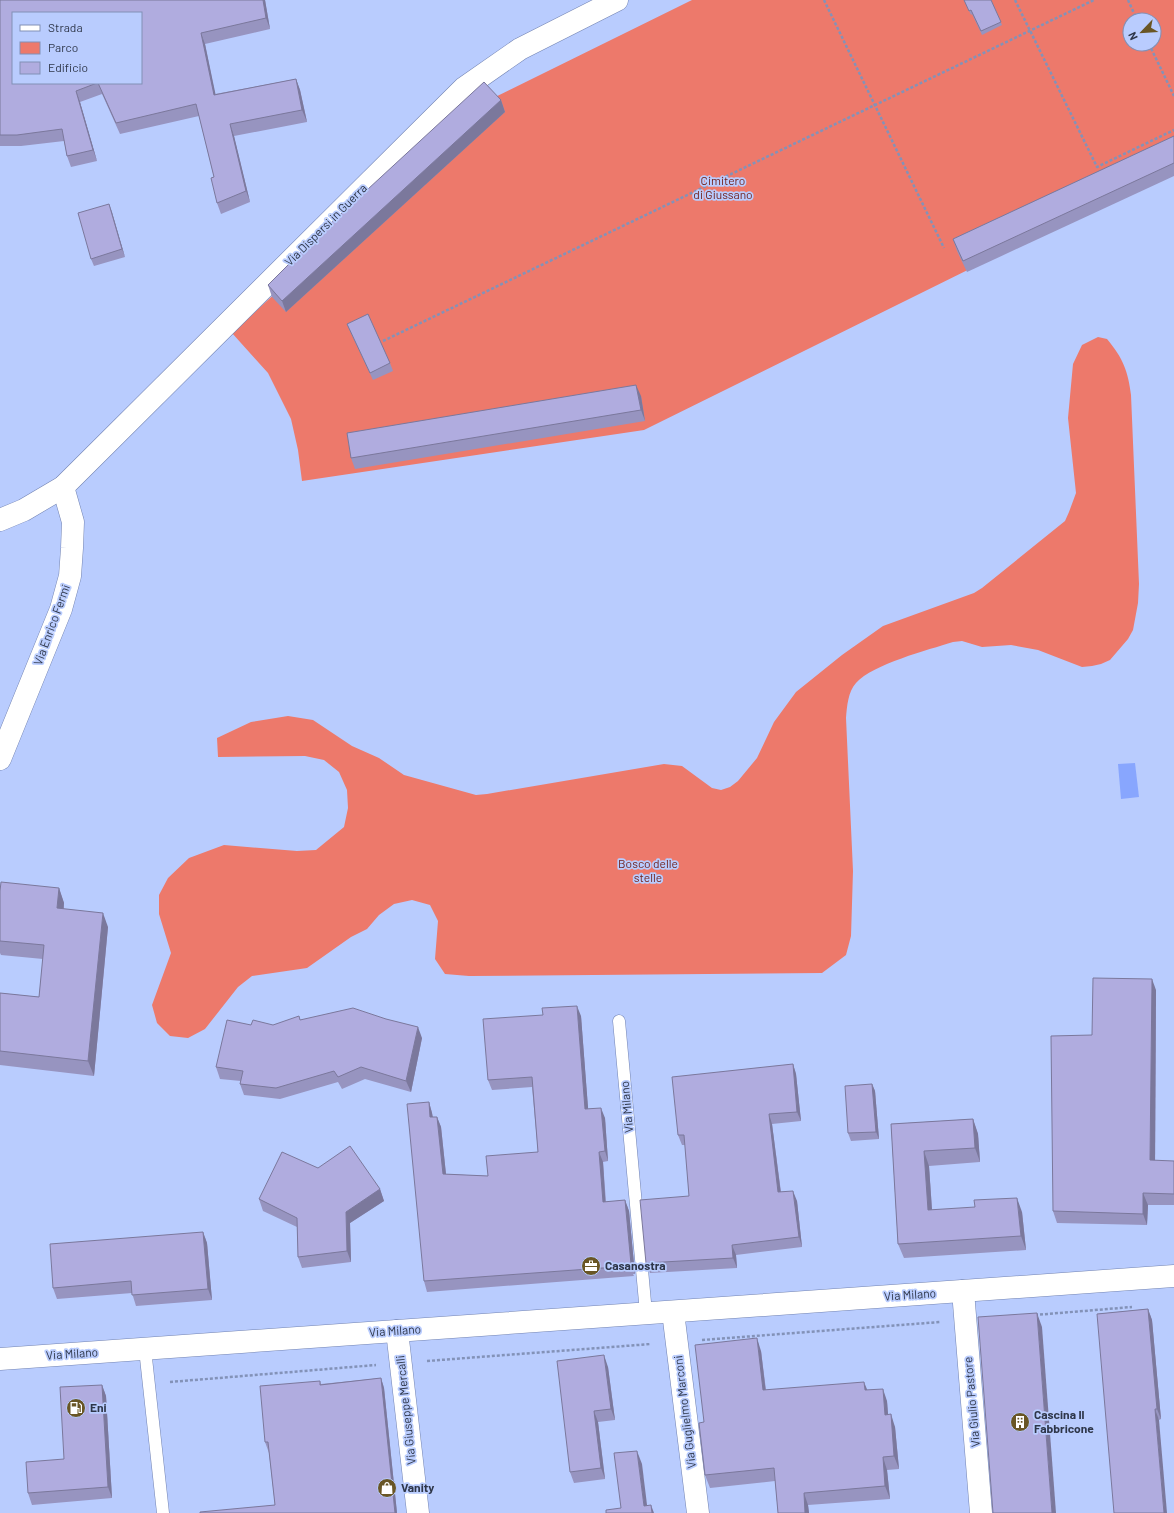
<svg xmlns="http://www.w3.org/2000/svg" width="1174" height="1513" font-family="Barlow,sans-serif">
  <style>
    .green { fill: #ed796b; fill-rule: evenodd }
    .water { fill: #88a6fe }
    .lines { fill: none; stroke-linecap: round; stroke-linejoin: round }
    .service-casing { stroke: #7283b2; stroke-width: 13 }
    .minor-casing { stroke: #7283b2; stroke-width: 23 }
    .tertiary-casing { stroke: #7283b2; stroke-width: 23 }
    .path { stroke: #8392b8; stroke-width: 2.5; stroke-dasharray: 3 2; stroke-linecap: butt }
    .service { stroke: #fff; stroke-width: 12 }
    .minor { stroke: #fff; stroke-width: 22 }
    .tertiary { stroke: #fff; stroke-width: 22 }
    .wall { fill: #9794c0 }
    .shaded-wall { fill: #7b789c }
    .building { fill: #b0acdf; stroke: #7b789c }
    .labels { text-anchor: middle; stroke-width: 3.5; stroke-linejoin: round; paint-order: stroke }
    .park-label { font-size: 12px; fill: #701d17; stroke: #b9ccfe }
    .street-label { font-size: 12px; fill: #2e3649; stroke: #b9ccfe }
    .poi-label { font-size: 12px; font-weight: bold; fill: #2e3649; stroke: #b9ccfe; text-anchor: start }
  </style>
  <rect width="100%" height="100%" fill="#b9ccfe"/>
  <!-- green -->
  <g class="green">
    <path d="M692 0H1174V168L644 430 302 481 298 450 291 419 268 373 232 333 483 103ZM1130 20H1154V44H1130Z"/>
    <path d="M1098 337 1107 339C1123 358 1128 371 1131 395L1139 584 1138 603 1133 630 1128 639 1110 660 1101 664 1092 666 1082 667 1038 650 1011 645 982 647 962 641 953 642C928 650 873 664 856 683 848 692 847 706 846 718L853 871 851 936 846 955 822 973 469 976 445 974 435 959 438 921 430 905 412 900 394 904 379 915 367 929 351 937 307 968 252 976 238 987 205 1029 188 1038 170 1036 157 1023 152 1005 171 953 159 914V895L168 878 189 858 224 845 297 851 316 850 344 827 348 808 347 790 339 772 324 760 305 756 218 757 217 738 251 722 288 716 313 720 352 746 379 758 404 775 476 795 487 794 664 764 682 766 712 788 721 790 730 787 738 781 757 758 774 722 796 692 842 655 883 626 974 593 982 588 1065 521 1069 512 1076 493 1068 418 1073 364 1082 345Z"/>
  </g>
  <!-- water -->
  <polygon class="water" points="1135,763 1139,797 1121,799 1118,764"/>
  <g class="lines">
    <!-- service casing -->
    <g class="service-casing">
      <g id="service">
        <polyline points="619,1021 646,1313"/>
        <polyline points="145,1349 163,1513"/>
      </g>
    </g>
    <!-- minor casing -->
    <g class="minor-casing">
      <g id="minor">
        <polyline points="0,520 24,510 63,487 464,88 520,49 617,0"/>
        <polyline points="0,759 61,609 70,576 72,548 73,522 63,487"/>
        <polyline points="963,1291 981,1513"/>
        <polyline points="673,1312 698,1513"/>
        <polyline points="397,1331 418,1513"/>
      </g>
    </g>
    <!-- tertiary casing -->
    <g class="tertiary-casing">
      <polyline id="tertiary" points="0,1359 1174,1276"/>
    </g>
    <!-- path -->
    <g class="path">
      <polyline points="824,0 944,248"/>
      <polyline points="1015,0 1097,167 1174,130"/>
      <polyline points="1128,0 1137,20"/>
      <polyline points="1149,44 1174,96"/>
      <polyline points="383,341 1094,0"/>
      <polyline points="1035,1315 1132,1307"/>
      <polyline points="702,1340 940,1322"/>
      <polyline points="427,1361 651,1344"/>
      <polyline points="170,1382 376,1365"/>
    </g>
    <!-- service -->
    <use href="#service" class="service"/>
    <!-- minor -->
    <use href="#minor" class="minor"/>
    <!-- tertiary -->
    <use href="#tertiary" class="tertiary"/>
  </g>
  <!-- wall -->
  <g class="wall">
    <polygon points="0,0 265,0 270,29 205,44 215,94 296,79 300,90 307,122 234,136 250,202 221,214 217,203 214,177 199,116 120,134 102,94 80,102 97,161 71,167 67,156 64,141 21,146 0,146"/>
    <polygon points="964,0 991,0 1002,25 982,35 972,14 971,15"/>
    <polygon points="501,100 505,112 286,312 272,297 268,285"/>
    <polygon points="1174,136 1174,176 967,272 957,251 953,239"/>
    <polygon points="109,204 125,257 94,266 91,259"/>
    <polygon points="347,324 390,363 393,371 373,380 350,331"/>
    <polygon points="641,396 645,421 355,469 351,458"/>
    <polygon points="59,888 64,903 64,909 108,927 94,1076 0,1065 0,993 39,997 43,959 1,955 0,953 0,891"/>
    <polygon points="1156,990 1155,1161 1174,1161 1174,1205 1148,1205 1147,1225 1057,1223 1053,1211 1092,1035"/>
    <polygon points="581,1016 588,1109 605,1118 608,1161 603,1162 606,1202 625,1200 629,1211 635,1274 633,1274 634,1276 427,1292 424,1281 429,1102 432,1113 433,1117 437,1117 441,1127 446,1174 488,1176 538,1152 532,1087 492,1090 488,1080"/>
    <polygon points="300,1020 422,1038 411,1092 365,1079 342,1089 338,1082 280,1099 244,1095 240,1084 241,1081 220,1079 216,1067 251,1025 273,1025"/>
    <polygon points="793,1064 796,1074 801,1121 772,1124 781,1192 797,1201 802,1247 736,1255 737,1268 650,1273 646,1263 689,1196 685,1145 682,1145 678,1135"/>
    <polygon points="872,1084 875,1091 879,1139 851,1141 848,1133"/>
    <polygon points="973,1119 978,1134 980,1162 929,1166 932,1210 1022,1212 1026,1250 904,1258 898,1244 891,1124"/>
    <polygon points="318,1168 380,1189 384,1201 350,1223 351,1262 302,1268 298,1257 297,1227 263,1211 259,1199"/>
    <polygon points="203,1232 207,1243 212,1300 136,1306 132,1293 57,1299 53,1288"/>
    <polygon points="1148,1309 1152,1320 1161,1419 1159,1420 1097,1314"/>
    <polygon points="761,1351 766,1390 867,1390 887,1401 888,1415 895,1427 899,1469 887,1470 890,1499 808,1505 809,1513 778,1513 775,1481 710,1488 705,1475 704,1422"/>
    <polygon points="608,1367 615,1420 598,1422 605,1479 574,1483 570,1472"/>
    <polygon points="381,1378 384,1388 397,1513 200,1513 275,1505 269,1453 265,1442 320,1381 321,1384"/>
    <polygon points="102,1385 106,1396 112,1498 32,1505 28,1493 64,1459"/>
  </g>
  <!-- shaded-wall -->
  <g class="shaded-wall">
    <polygon points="263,0 265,0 270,29 266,18"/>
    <polygon points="201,33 205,44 218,106 214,95"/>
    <polygon points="296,79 300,90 307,122 302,110"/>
    <polygon points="76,91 80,102 97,161 93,150"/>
    <polygon points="501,100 505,112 286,312 282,301"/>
    <polygon points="230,124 234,136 250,202 246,191"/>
    <polygon points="109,204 112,212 125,257 122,249"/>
    <polygon points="636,385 641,396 645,421 641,410"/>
    <polygon points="59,888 64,903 62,923 57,908"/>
    <polygon points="103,913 108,927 94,1076 88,1061"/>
    <polygon points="1152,979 1156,990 1155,1172 1150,1160"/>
    <polygon points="577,1006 581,1016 589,1120 585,1109"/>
    <polygon points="418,1027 422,1038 411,1092 406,1081"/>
    <polygon points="793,1064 796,1074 801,1121 797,1112"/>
    <polygon points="872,1084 875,1091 879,1139 876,1132"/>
    <polygon points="429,1102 432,1113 434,1128 430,1117"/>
    <polygon points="601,1108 605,1118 608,1161 605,1151"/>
    <polygon points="769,1114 772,1124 782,1202 778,1192"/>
    <polygon points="437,1117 441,1127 447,1184 443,1174"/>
    <polygon points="973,1119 978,1134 980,1162 975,1148"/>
    <polygon points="924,1151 929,1166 933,1225 928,1210"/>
    <polygon points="599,1152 603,1162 606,1212 603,1202"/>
    <polygon points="380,1189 384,1201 350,1223 351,1262 347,1251 346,1212"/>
    <polygon points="793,1191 797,1201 802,1247 799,1237"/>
    <polygon points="1143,1193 1148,1205 1147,1225 1143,1214"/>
    <polygon points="1017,1198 1022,1212 1026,1250 1021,1236"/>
    <polygon points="625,1200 629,1211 635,1274 631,1264"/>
    <polygon points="203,1232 207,1243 212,1300 208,1289"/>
    <polygon points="732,1245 736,1255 737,1268 733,1258"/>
    <polygon points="1148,1309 1152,1320 1161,1419 1157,1409"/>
    <polygon points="1037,1313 1042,1327 1056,1513 1052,1513"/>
    <polygon points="757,1338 761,1351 767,1402 763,1390"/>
    <polygon points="604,1355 608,1367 615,1420 611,1409"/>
    <polygon points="381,1378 384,1388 397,1513 395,1513"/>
    <polygon points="864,1382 869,1394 865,1390"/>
    <polygon points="102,1385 106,1396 112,1498 108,1487"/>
    <polygon points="883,1389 887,1401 889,1427 885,1415"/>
    <polygon points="1155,1409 1159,1420 1167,1513 1164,1513"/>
    <polygon points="594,1411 598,1422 605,1479 601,1468"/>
    <polygon points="891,1414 895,1427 899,1469 894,1456"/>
    <polygon points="637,1451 642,1464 648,1513 644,1506"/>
    <polygon points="883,1457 887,1470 890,1499 885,1486"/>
    <polygon points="804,1493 808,1505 809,1513 805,1513"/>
    <polygon points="651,1505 654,1513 652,1513"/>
  </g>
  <!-- building -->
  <g class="building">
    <polygon points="0,0 263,0 266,18 201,33 214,95 296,79 302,110 230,124 246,191 217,203 211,178 214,177 196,104 116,123 98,83 141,83 141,13 13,13 13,83 97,83 76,91 93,150 67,156 62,129 17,135 0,135"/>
    <polygon points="964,0 991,0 1001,22 981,31 971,10 969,11"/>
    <polygon points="484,82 501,100 282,301 268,285 316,237"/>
    <polygon points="1174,136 1174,163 963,261 953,239"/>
    <polygon points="109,204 122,249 91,259 78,213"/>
    <polygon points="368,314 390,363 370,373 347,324"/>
    <polygon points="636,385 641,410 351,458 347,433"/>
    <polygon points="1,882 59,888 57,908 103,913 88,1061 0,1051 0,993 39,997 44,945 0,941 0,891"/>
    <polygon points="1093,978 1152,979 1150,1160 1174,1161 1174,1194 1143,1193 1143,1214 1053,1211 1051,1036 1092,1035"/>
    <polygon points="577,1006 585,1109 601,1108 605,1151 599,1152 603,1202 625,1200 631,1264 630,1264 630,1266 424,1281 407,1104 429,1102 430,1117 437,1117 443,1174 488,1176 486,1156 538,1152 532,1077 488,1080 483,1019 543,1015 542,1008"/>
    <polygon points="353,1008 386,1019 418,1027 406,1081 361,1067 338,1077 334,1071 276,1088 240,1084 243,1071 216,1067 227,1020 251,1025 253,1020 273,1025 299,1016 300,1020"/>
    <polygon points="793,1064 797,1112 769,1114 778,1192 793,1191 799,1237 732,1245 733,1258 646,1263 640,1200 689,1196 684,1135 678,1135 672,1077"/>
    <polygon points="872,1084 876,1132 848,1133 845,1086"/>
    <polygon points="973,1119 975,1148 924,1151 928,1210 975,1207 974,1200 1017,1198 1021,1236 898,1244 891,1124"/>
    <polygon points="350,1146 380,1189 346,1212 347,1251 298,1257 297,1218 259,1199 282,1152 318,1168"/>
    <polygon points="203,1232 208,1289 132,1295 131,1281 53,1288 50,1244"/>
    <polygon points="1148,1309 1157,1409 1155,1409 1164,1513 1114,1513 1097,1314"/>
    <polygon points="1037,1313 1052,1513 993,1513 978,1317"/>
    <polygon points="757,1338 763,1390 864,1382 865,1390 883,1389 885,1415 891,1414 894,1456 883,1457 885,1486 804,1493 805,1513 778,1513 774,1468 705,1475 699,1423 704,1422 695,1345"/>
    <polygon points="604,1355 611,1409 594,1411 601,1468 570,1472 557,1361"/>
    <polygon points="381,1378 395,1513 200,1513 200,1512 275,1505 268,1442 265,1442 260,1386 320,1381 320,1385"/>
    <polygon points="102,1385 108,1487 28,1493 26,1462 64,1459 60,1387"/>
    <polygon points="637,1451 644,1506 651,1505 652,1513 606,1513 606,1510 621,1508 614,1453"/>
  </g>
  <!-- icons -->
  <defs>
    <g id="office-disc" transform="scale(1)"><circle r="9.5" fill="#695625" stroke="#b9ccfe"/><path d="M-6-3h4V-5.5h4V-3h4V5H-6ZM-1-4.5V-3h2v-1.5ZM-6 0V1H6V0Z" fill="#fff"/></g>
    <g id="fuel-disc" transform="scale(1)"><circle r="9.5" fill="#695625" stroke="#b9ccfe"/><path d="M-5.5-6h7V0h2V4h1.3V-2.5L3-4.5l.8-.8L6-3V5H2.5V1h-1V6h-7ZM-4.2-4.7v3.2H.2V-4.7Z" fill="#fff"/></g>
    <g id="building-disc" transform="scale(1)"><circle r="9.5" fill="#695625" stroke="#b9ccfe"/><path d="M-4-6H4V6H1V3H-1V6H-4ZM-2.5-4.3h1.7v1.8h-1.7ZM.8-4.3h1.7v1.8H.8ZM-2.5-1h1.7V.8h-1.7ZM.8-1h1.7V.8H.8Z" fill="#fff"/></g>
    <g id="shop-disc" transform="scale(1)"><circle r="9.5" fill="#695625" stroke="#b9ccfe"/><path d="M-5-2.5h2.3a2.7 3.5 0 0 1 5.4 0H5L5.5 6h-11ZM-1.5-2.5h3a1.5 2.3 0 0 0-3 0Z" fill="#fff"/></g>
  </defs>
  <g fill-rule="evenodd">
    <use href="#office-disc" x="591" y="1266"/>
    <use href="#fuel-disc" x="76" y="1408"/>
    <use href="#building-disc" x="1020" y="1422"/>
    <use href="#shop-disc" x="387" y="1488"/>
  </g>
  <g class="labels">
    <!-- park labels -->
    <g class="park-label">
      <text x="723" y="185">Cimitero<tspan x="723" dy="14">di Giussano</tspan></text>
      <text x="648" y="868">Bosco delle<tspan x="648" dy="14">stelle</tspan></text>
    </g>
    <!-- street labels -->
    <g class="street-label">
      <text transform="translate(326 225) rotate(-45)" y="4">Via Dispersi in Guerra</text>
      <text transform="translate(52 625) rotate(-70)" y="4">Via Enrico Fermi</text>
      <text transform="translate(627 1107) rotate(-95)" y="4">Via Milano</text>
      <text transform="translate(910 1295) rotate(-4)" y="4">Via Milano</text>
      <text transform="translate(395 1331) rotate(-4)" y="4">Via Milano</text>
      <text transform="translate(72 1354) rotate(-4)" y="4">Via Milano</text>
      <text transform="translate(972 1402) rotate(-95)" y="4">Via Giulio Pastore</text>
      <text transform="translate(406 1410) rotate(-96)" y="4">Via Giuseppe Mercalli</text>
      <text transform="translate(685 1412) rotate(-97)" y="4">Via Guglielmo Marconi</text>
    </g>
    <!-- poi labels -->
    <g class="poi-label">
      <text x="605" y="1270">Casanostra</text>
      <text x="90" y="1412">Eni</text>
      <text x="1034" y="1419">Cascina Il<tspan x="1034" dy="14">Fabbricone</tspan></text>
      <text x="401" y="1492">Vanity</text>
    </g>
  </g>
  <!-- legend -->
  <rect x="12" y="12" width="130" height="72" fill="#b9ccfe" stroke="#8190b6"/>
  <rect x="20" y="25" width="20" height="6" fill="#ffffff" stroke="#8190b6"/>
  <text x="48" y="32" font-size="12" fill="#2e3649">Strada</text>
  <rect x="20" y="42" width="20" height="12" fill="#ed796b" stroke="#8190b6"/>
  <text x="48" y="52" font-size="12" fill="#2e3649">Parco</text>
  <rect x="20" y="62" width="20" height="12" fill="#b0acdf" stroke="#8190b6"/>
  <text x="48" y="72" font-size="12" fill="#2e3649">Edificio</text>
  <!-- north arrow -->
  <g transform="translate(1142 32) rotate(245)"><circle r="19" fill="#b9ccfe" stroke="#8190b6"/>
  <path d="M0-3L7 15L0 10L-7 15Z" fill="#695625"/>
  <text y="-6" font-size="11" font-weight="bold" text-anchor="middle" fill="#2e3649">N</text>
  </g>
</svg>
